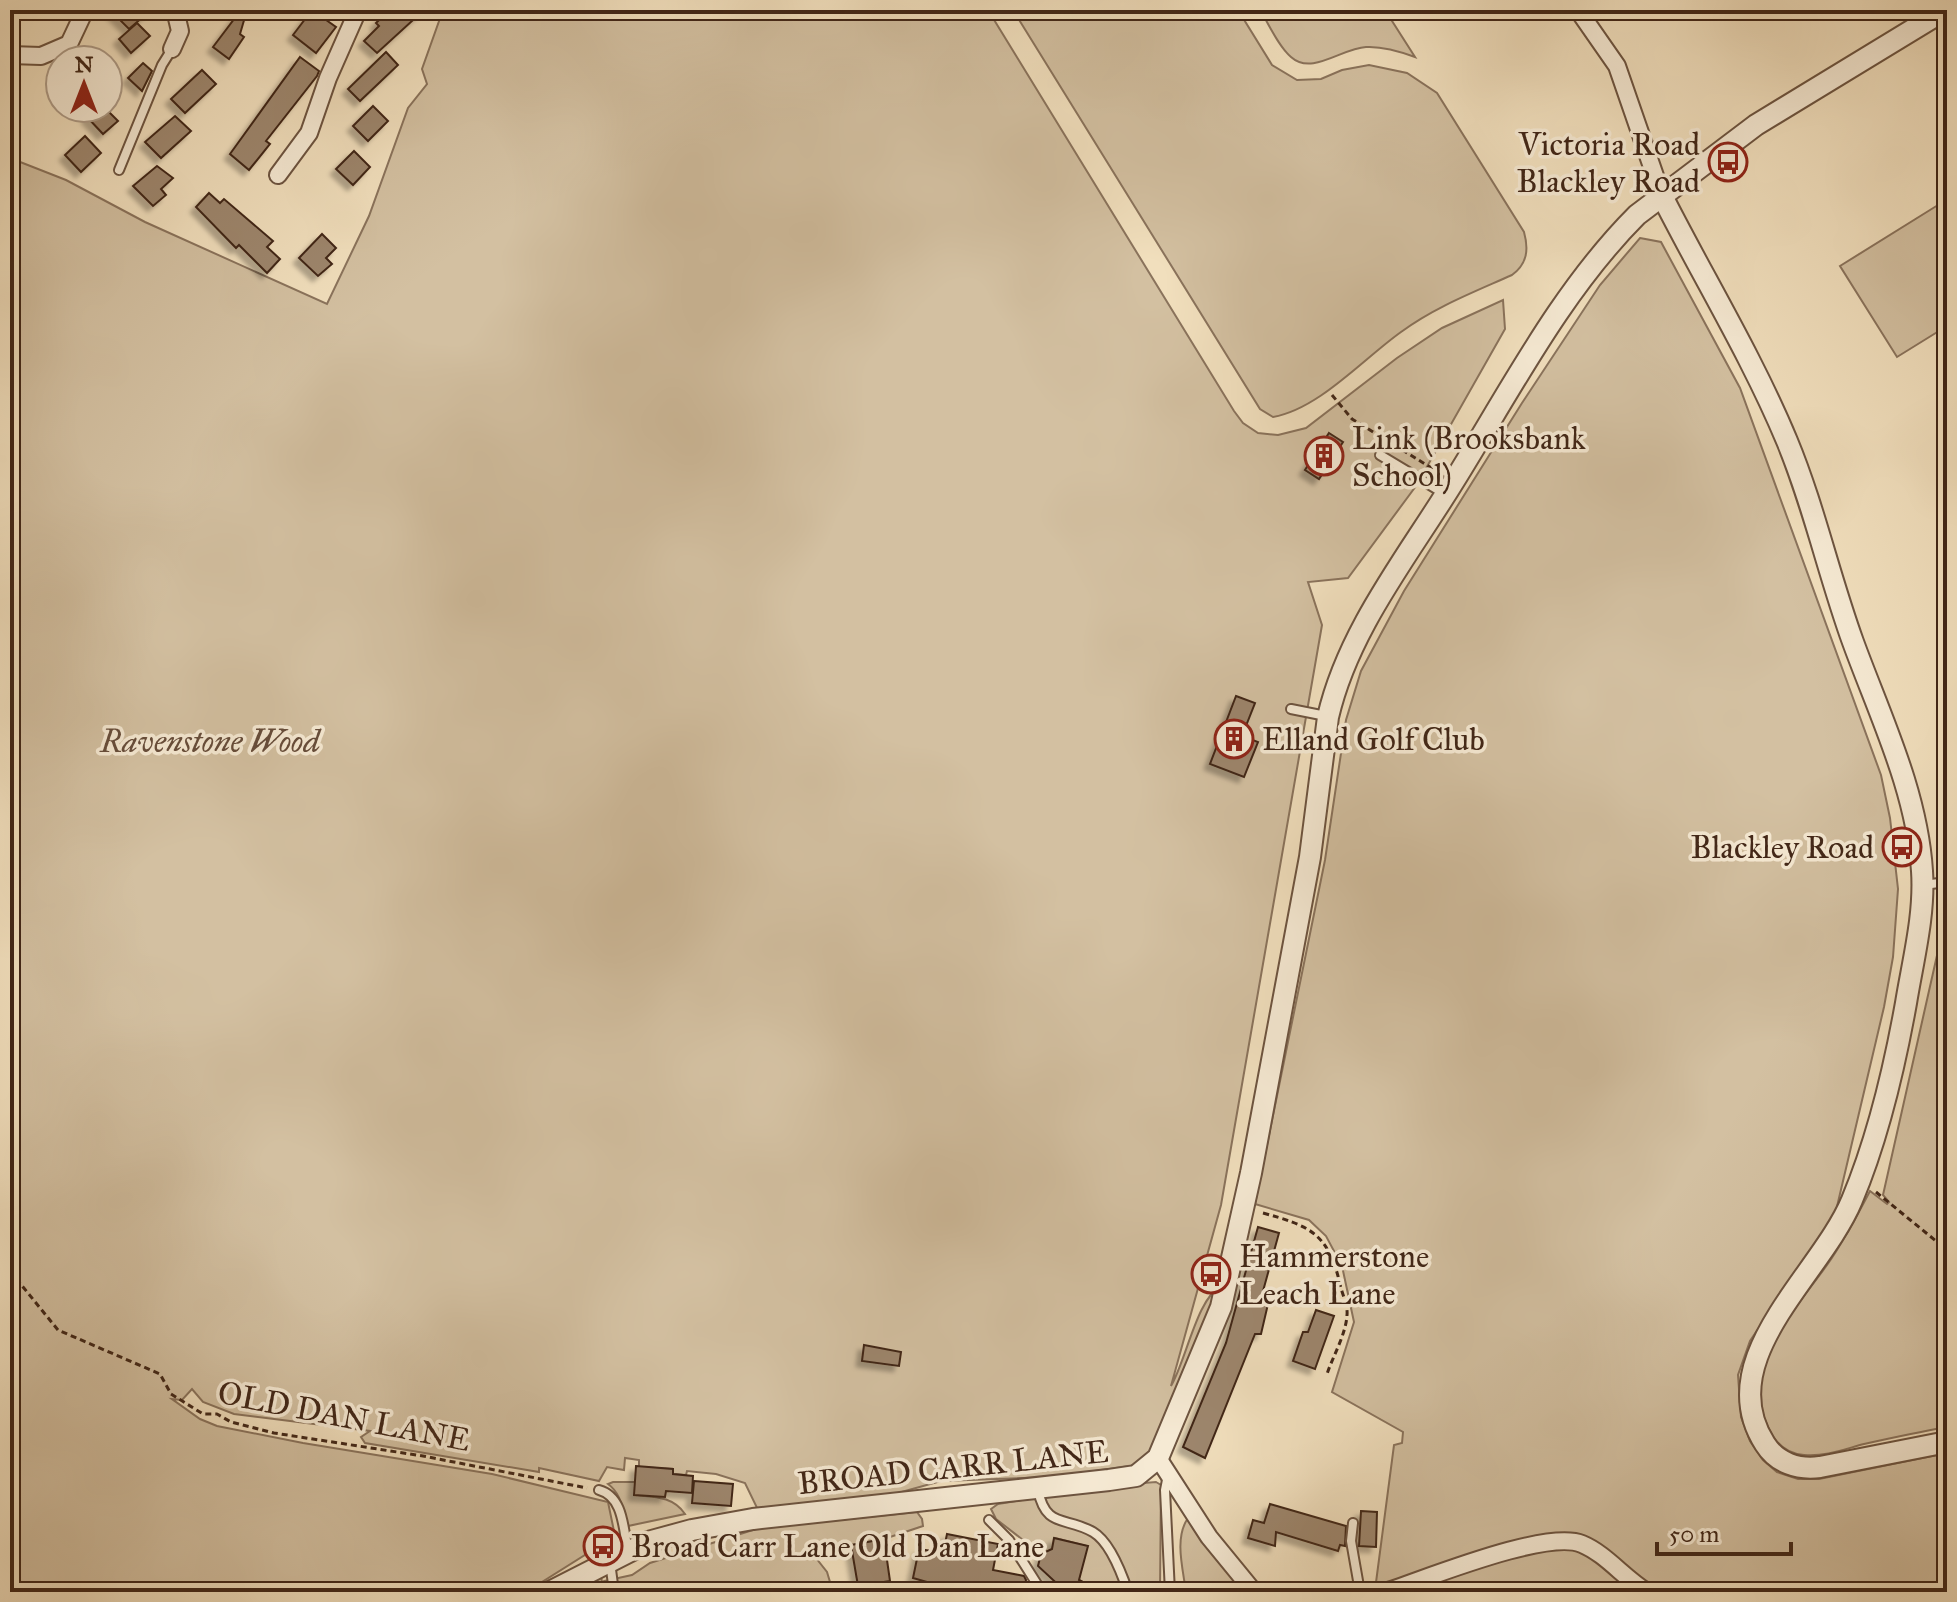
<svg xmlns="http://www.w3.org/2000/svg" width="1957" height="1602" font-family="'IM FELL Great Primer',serif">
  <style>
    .green { fill: #d3c0a1; stroke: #8a735c; stroke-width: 2 }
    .building { fill: #9d866d; stroke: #412617; stroke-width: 2; filter: url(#shadow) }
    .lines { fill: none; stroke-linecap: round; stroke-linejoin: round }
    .service-casing { stroke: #6d5440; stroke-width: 12 }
    .minor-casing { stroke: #6d5440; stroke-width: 20 }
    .tertiary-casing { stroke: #6d5440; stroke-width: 24 }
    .path { stroke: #412617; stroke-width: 3; stroke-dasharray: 6 4; stroke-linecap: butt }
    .service { stroke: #f6ead4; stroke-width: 8 }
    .minor { stroke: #f6ead4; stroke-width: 16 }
    .tertiary { stroke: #f6ead4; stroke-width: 20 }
    .labels { text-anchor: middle; stroke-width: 7; stroke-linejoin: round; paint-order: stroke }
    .poi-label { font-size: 32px; fill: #412617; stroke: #f6ead4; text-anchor: start }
    .park-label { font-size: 32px; font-style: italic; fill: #664c3a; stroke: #f6ead4 }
    .street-label { font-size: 32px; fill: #412617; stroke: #f6ead4 }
  </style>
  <defs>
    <filter id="shadow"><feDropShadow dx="-5.5" dy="5.5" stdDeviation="2" flood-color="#0004"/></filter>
  </defs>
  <rect width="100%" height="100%" fill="#f1dfbd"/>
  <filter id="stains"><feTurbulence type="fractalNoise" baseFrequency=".0025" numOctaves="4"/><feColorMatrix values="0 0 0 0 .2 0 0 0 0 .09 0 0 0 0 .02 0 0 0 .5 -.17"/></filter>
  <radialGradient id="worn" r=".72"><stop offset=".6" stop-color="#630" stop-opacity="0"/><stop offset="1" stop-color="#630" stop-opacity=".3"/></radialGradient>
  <!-- green -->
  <g class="green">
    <path d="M443 10H988L1234 411 1243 423 1258 433 1278 435 1306 428 1397 358 1442 328 1503 300 1505 329 1416 486 1348 578 1308 582 1322 625 1221 1205 1171 1386C1186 1361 1197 1298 1221 1286L1148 1463 1054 1477 941 1481 880 1498 759 1512 745 1483 716 1474 687 1471 686 1475 673 1474V1469L639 1467V1460L625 1458 624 1470 607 1467 599 1481 539 1468V1472L365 1443 361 1437 370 1431 234 1414 203 1402 192 1389 182 1400 172 1399 200 1419 217 1426 303 1443 492 1474 608 1502 615 1536 526 1592H10V158L66 180 145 222 327 304 369 216 408 108 427 84 422 69Z"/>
    <path d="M1013 10H1238L1272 65 1297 80 1321 79 1342 70 1369 65 1407 73 1437 93 1524 232C1529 250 1527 264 1512 275 1474 292 1435 307 1401 332 1363 359 1319 409 1273 417L1260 409Z"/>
    <path d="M1260 10H1385L1415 57C1399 51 1383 46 1366 47 1342 48 1312 76 1291 57 1278 46 1269 24 1260 10Z"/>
    <polygon points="1938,205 1947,219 1947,326 1897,357 1840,266"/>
    <polygon points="1640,238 1661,242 1740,388 1881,775 1890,818 1898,889 1893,957 1884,1007 1835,1215 1750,1341 1738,1375 1741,1417 1750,1441 1763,1460 1777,1472 1798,1479 1819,1479 1937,1455 1943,1459 1944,1592 1655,1592 1574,1537 1375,1590 1394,1445 1402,1443 1403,1432 1332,1392 1354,1322 1342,1266 1326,1236 1309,1220 1255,1204 1325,860 1346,720 1361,671 1404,591 1522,403 1600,285"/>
    <path d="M1947 911V1427C1919 1432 1891 1438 1864 1444 1845 1449 1825 1457 1804 1455 1786 1454 1775 1443 1768 1427 1739 1367 1795 1310 1827 1265 1844 1241 1857 1216 1870 1191L1887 1204 1889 1202 1883 1195Z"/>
    <path d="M613 1482H635V1495C654 1497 673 1496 685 1514L628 1526C622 1512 623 1495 608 1484Z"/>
    <polygon points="1156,1482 1161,1485 1160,1592 1075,1592 1084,1583 1068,1573 1087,1546 1055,1538 1051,1554 1045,1552 1041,1554 996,1519 991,1509 998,1504 1107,1486"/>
    <polygon points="917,1512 922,1519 923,1526 884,1539 851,1545 816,1558 827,1572 833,1592 576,1592 601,1577 603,1586 604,1581 632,1575 650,1563 759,1528"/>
    <path d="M1188 1518 1246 1592H1186C1183 1569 1174 1538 1188 1518Z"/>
    <path d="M1551 1545C1587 1547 1610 1570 1637 1592H1402L1480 1566Z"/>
  </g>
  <!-- building -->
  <g class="building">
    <polygon points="110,10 151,10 129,29"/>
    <polygon points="241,10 247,10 240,34 244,37 229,59 213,47"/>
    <polygon points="312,10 336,27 316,53 293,35"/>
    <polygon points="389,10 424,10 377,53 364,41 379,26 376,23"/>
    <polygon points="137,23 150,36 131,53 119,39"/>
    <polygon points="386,52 398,65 360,101 348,89"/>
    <polygon points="300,57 319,71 317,76 266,141 270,144 249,170 230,154"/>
    <polygon points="143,63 152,71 142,91 128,78"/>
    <polygon points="202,70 216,84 185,113 171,99"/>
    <polygon points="373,106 388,121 368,141 353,126"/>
    <polygon points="97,108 105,108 118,121 103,134 87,117"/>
    <polygon points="175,116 191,131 161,158 145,142"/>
    <polygon points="85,136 101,153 81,172 65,155"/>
    <polygon points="354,151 370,167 353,185 336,169"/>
    <polygon points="157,166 173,178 161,189 166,195 153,206 133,186"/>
    <polygon points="209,193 220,203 224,199 273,241 267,247 280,259 267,273 239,245 236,248 196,207"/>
    <polygon points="322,234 336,248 326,258 332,264 318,276 299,258"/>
    <polygon points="1329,433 1343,442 1319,479 1305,470"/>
    <polygon points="1236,696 1255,703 1242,736 1258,742 1244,777 1210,764"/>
    <polygon points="1258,1227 1279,1233 1260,1302 1268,1304 1261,1334 1255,1334 1205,1458 1183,1447 1226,1343"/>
    <polygon points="1316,1310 1334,1316 1315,1369 1293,1361 1303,1332 1308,1332"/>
    <polygon points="864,1345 901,1352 899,1366 862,1361"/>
    <polygon points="636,1466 673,1469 673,1474 693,1476 692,1493 666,1491 665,1497 634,1495"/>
    <polygon points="694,1481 733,1484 731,1506 692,1503"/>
    <polygon points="1270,1504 1346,1526 1345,1546 1340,1545 1338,1551 1276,1532 1275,1546 1248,1538 1253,1520 1264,1523"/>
    <polygon points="1361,1511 1377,1512 1376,1547 1359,1546"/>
    <polygon points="947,1534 998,1544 993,1570 1024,1576 1026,1580 1024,1592 926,1592 927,1582 913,1578 919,1549 943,1553"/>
    <polygon points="1054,1538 1088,1546 1079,1580 1085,1583 1075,1592 1066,1592 1038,1566 1041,1554 1052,1549"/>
    <polygon points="884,1539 890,1581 858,1586 851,1545"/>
  </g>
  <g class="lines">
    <!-- service casing -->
    <g class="service-casing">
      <g id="service">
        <polyline points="119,170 162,65 172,49"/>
        <polyline points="1380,455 1445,494"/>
        <polyline points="1291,709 1326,716"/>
        <polyline points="1923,885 1947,882"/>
        <polyline points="1168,1475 1165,1490 1170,1592"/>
        <path d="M599 1490C624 1497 623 1529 628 1551"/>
        <path d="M1038 1490C1046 1529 1065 1516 1093 1532 1110 1542 1122 1574 1128 1592"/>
        <polyline points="989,1520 1009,1540 1042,1592"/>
        <polyline points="1353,1523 1351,1541 1360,1592"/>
        <polyline points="610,1562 614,1592"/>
      </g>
    </g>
    <!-- minor casing -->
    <g class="minor-casing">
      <g id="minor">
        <polyline points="1578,10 1617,66 1662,196"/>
        <polyline points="172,49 180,31 175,10"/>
        <polyline points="10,55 41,56 69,44 85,10"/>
        <polyline points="278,175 309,133 328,78 358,10"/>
        <polyline points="1158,1458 1209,1537 1254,1592"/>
        <path d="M1385 1592C1426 1579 1546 1529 1582 1544 1606 1554 1624 1578 1647 1592"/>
      </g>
    </g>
    <!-- tertiary casing -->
    <g class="tertiary-casing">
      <g id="tertiary">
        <path d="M1662 196C1703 277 1752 357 1787 441 1814 506 1829 576 1853 642 1880 716 1917 791 1922 871 1925 915 1913 960 1906 1003 1894 1070 1878 1138 1852 1200 1821 1275 1710 1359 1765 1444 1777 1463 1798 1470 1820 1467L1947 1442"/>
        <path d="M550 1592 648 1542 692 1530 753 1519 1109 1480 1136 1476 1158 1458 1221 1307 1251 1173 1310 857 1328 717C1348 630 1408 556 1454 481 1510 391 1561 291 1637 215L1756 125 1945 10"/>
      </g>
    </g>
    <!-- path -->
    <g class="path">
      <polyline points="1332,395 1352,419 1438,472"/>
      <polyline points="1876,1192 1947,1250"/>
      <path d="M1263 1213C1310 1226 1328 1233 1340 1284 1342 1294 1348 1305 1347 1315 1346 1334 1333 1356 1327 1374"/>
      <polyline points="10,1271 58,1330 160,1374 171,1394 203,1414 217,1414 231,1422 274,1433 423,1456 587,1488"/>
    </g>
    <!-- service -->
    <use href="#service" class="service"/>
    <!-- minor -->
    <use href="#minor" class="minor"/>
    <!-- tertiary -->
    <use href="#tertiary" class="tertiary"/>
  </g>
  <!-- icons -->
  <defs>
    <g id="bus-ring" transform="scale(2)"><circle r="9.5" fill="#f6ead4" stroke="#8f2418" stroke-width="1.5"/><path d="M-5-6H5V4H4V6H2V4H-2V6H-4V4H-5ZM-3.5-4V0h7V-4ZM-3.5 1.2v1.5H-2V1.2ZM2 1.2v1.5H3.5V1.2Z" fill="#8f2418"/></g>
    <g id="building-ring" transform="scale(2)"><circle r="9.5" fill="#f6ead4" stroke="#8f2418" stroke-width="1.5"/><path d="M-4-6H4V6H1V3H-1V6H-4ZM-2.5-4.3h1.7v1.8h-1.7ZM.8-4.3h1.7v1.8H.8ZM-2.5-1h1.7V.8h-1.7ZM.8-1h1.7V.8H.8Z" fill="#8f2418"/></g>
  </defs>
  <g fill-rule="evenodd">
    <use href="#bus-ring" x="1728" y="162"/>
    <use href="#building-ring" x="1324" y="456"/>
    <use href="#building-ring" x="1234" y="739"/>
    <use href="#bus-ring" x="1902" y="847"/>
    <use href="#bus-ring" x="1211" y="1274"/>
    <use href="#bus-ring" x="603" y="1546"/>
  </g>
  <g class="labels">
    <!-- poi labels -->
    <g class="poi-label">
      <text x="1700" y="155" text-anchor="end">Victoria Road<tspan x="1700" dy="37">Blackley Road</tspan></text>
      <text x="1352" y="449">Link (Brooksbank<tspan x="1352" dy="37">School)</tspan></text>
      <text x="1262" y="750">Elland Golf Club</text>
      <text x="1874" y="858" text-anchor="end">Blackley Road</text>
      <text x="1239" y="1267">Hammerstone<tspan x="1239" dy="37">Leach Lane</tspan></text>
      <text x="631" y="1557">Broad Carr Lane Old Dan Lane</text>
    </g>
    <!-- park labels -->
    <g class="park-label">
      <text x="210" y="752">Ravenstone Wood</text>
    </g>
    <!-- street labels -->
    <g class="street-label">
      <text transform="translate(344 1416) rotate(11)" y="11">OLD DAN LANE</text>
      <text transform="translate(953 1467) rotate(-6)" y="11">BROAD CARR LANE</text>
    </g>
  </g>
  <!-- margin -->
  <rect width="1957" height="1602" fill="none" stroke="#f1dfbd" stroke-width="40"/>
  <rect x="12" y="12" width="1933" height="1578" fill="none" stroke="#412617" stroke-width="4"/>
  <rect x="20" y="20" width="1917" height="1562" fill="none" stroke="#412617" stroke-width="2"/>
  <!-- north arrow -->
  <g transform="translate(84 84)"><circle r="38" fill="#f6ead4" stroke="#ae9c88" stroke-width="2"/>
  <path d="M0-6L14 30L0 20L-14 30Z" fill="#8f2418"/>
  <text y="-12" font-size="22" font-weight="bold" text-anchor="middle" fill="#412617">N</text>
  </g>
  <!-- scale -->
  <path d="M1657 1542v12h134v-12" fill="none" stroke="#412617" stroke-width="4"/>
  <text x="1669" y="1542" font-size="24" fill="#412617" stroke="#f6ead4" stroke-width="6" paint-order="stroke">50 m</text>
  <rect width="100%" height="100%" filter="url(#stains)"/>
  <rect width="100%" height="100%" fill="url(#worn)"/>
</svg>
